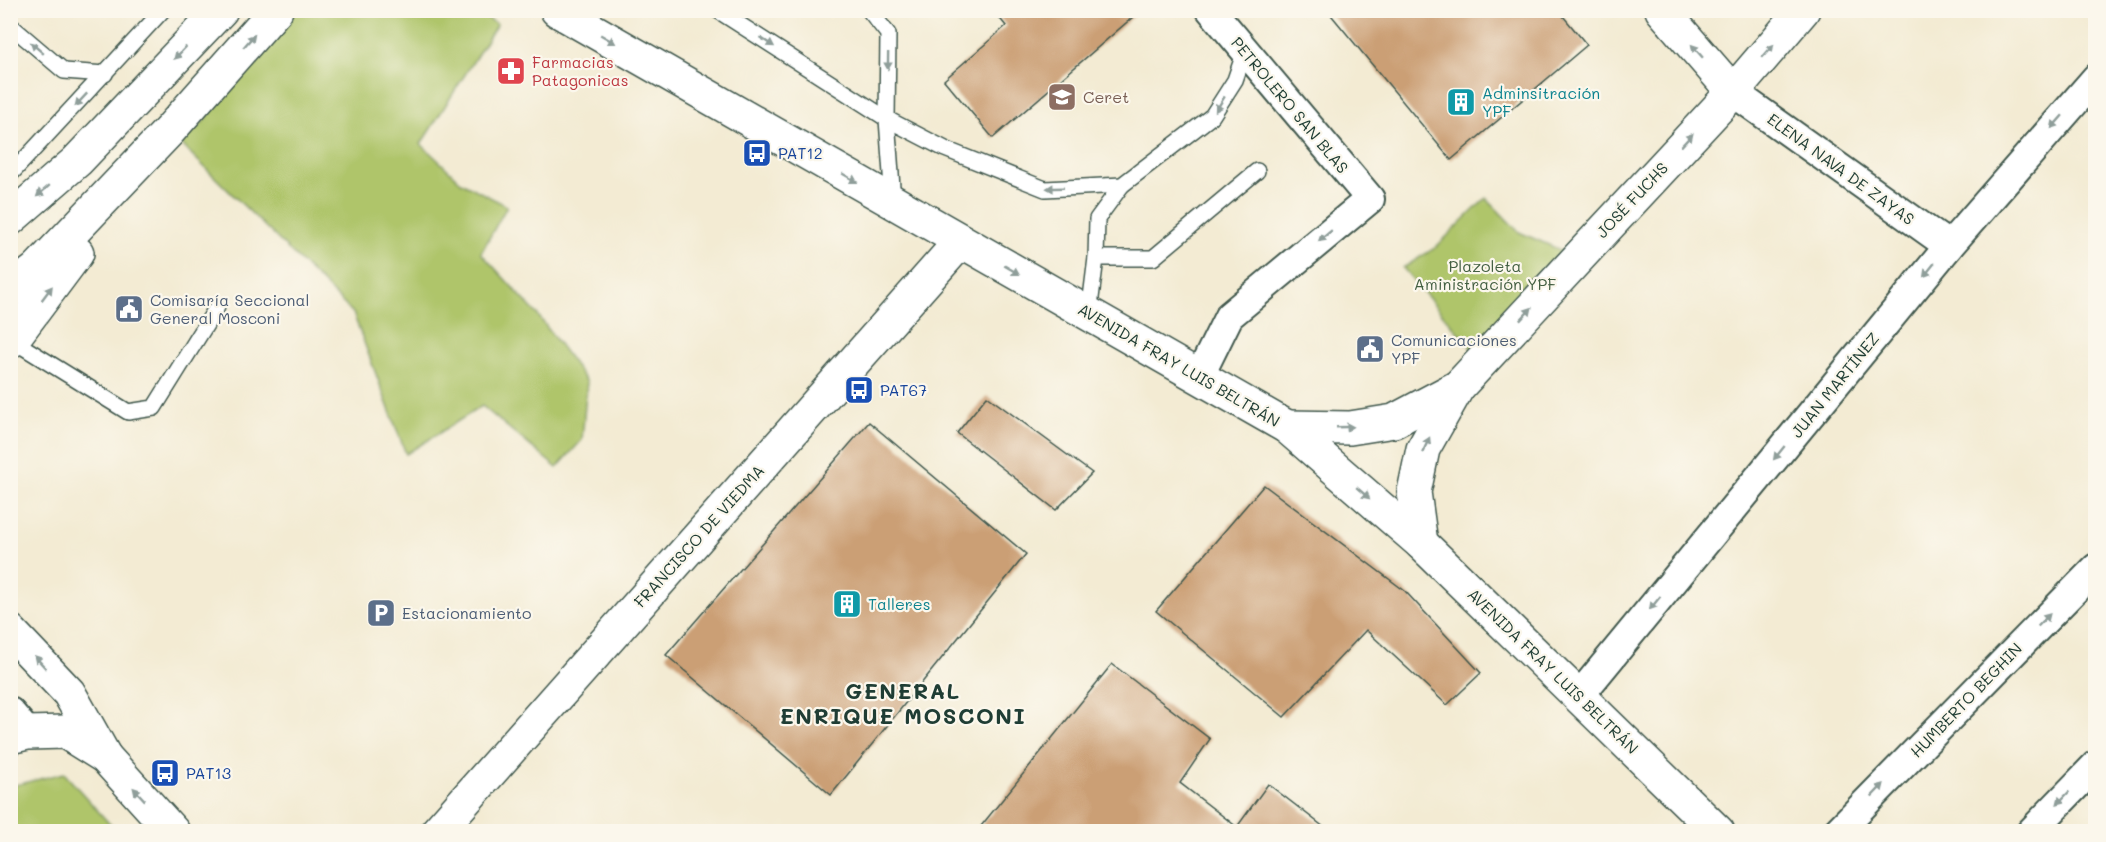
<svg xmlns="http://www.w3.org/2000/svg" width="2106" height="842" font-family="Mali,sans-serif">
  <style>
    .green { fill: #afc56a; stroke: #67814f; stroke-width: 1.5 }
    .building { fill: #cb9f75 }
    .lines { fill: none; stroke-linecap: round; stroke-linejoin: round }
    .service-casing { stroke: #3f574c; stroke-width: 18 }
    .minor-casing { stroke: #3f574c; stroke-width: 32 }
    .tertiary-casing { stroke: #3f574c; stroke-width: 36 }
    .secondary-casing { stroke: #3f574c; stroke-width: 36 }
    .primary-casing { stroke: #3f574c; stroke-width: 36 }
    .trunk-casing { stroke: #3f574c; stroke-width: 36 }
    .service { stroke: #fff; stroke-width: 15 }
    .minor { stroke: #fff; stroke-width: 28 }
    .tertiary { stroke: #fff; stroke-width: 33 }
    .secondary { stroke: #fff; stroke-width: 33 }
    .primary { stroke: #fff; stroke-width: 33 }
    .trunk { stroke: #fff; stroke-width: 33 }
    .oneway { fill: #8f9e9a }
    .labels { text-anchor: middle; stroke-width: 4.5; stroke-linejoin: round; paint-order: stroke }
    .health-label { font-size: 16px; fill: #be3a42; stroke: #fbf7ec; text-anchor: start }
    .culture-label { font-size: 16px; fill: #0d838f; stroke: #fbf7ec; text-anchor: start }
    .education-label { font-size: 16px; fill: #785e54; stroke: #fbf7ec; text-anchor: start }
    .street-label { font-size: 16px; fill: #1f3d34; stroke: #fbf7ec }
    .transit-label { font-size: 16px; fill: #164399; stroke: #fbf7ec; text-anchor: start }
    .park-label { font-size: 16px; fill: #435f42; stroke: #fbf7ec }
    .service-label { font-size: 16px; fill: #4e5e75; stroke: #fbf7ec; text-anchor: start }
    .district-label { font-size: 22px; font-weight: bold; letter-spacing: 1.5px; fill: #1f3d34; stroke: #fbf7ec }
  </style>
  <rect width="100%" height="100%" fill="#fbf7ec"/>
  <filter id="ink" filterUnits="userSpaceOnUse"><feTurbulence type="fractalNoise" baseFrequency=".0167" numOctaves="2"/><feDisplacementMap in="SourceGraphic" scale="12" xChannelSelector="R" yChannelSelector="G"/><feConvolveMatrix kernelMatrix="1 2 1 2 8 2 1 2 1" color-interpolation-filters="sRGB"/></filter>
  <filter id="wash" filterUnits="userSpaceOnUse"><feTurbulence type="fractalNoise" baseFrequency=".008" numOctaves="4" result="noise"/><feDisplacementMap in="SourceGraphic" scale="24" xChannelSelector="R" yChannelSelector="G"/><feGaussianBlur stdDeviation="1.35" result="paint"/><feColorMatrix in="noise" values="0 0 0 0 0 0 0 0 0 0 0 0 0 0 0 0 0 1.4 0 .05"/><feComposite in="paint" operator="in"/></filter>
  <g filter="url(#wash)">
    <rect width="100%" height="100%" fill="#f3ebd3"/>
    <!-- green -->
    <g class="green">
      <polygon points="297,11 475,11 497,24 421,144 461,182 507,206 481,253 537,314 587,382 582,440 557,468 482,406 406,454 353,313 180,143 201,124"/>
      <polygon points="1486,198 1519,232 1565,252 1474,351 1403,268 1435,248"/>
      <polygon points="64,773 116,831 11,831 11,786"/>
    </g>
    <g id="blocks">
      <!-- building -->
      <g class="building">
        <polygon points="993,10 1141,10 993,138 944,80 1006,26"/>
        <polygon points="1327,10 1558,10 1587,45 1451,160"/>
        <polygon points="987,396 1092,473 1056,510 957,433"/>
        <polygon points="869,422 1026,554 831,795 666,655"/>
        <polygon points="1264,485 1405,591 1481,673 1447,705 1366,630 1284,717 1156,611"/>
        <polygon points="1112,664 1210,739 1180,783 1237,827 1268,784 1329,831 977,831"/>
      </g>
    </g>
  </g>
  <g filter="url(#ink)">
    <use href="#blocks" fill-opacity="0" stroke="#3f574c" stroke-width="1.5"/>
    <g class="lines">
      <!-- service casing -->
      <g class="service-casing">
        <g id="service">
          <polyline points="717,10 887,119 945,149 1045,189 1122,185 1212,116 1235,80 1245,51"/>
          <polyline points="869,10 888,34 887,119 893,201"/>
          <polyline points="10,25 64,71 105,74"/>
          <polyline points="10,175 163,10"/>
          <polyline points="1096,258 1153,258 1257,171"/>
          <polyline points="1089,314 1096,258 1097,219 1122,185"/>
          <polyline points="12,340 128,412 154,408 217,307"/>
        </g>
      </g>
      <!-- minor casing -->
      <g class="minor-casing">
        <g id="minor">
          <polyline points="1733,92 1949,246"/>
          <polyline points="1199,377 1229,316 1370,199 1211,10"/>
          <polyline points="1579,696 1949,246 2096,78"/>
          <polyline points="10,712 28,733"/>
          <polyline points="1837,832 2096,568"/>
          <polyline points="2031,832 2096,765"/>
        </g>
      </g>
      <!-- tertiary casing -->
      <g class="tertiary-casing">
        <polyline id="tertiary" points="10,631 69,693 105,757"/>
      </g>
      <!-- secondary casing -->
      <g class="secondary-casing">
        <g id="secondary">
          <polyline points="1733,92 1803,10"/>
          <polyline points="10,737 28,733 65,732 105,757 173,832"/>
          <polyline points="437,832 961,241"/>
        </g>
      </g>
      <!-- primary casing -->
      <g class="primary-casing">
        <g id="primary">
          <polyline points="557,10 1287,427 1421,543 1718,832"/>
          <polyline points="1287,427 1350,428 1394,421 1458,387"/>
          <polyline points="1421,543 1414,492 1423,449 1458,387 1733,92 1662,10"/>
        </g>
      </g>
      <!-- trunk casing -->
      <g class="trunk-casing">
        <g id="trunk">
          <polyline points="10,219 77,161 221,10"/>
          <polyline points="10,290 37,269 168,132 276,10"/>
          <polyline points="12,340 77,253"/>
        </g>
      </g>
      <!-- service -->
      <use href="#service" class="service"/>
      <!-- minor -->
      <use href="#minor" class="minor"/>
      <!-- tertiary -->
      <use href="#tertiary" class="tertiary"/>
      <!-- secondary -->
      <use href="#secondary" class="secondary"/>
      <!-- primary -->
      <use href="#primary" class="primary"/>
      <!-- trunk -->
      <use href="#trunk" class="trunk"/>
    </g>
    <!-- one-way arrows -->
    <defs><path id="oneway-solid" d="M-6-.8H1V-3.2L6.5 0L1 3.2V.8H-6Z" transform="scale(1.5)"/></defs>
    <g class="oneway">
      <use href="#oneway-solid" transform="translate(608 39) rotate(30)"/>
      <use href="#oneway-solid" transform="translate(249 41) rotate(-49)"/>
      <use href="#oneway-solid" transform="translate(767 42) rotate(33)"/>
      <use href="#oneway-solid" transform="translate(37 48) rotate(-139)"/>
      <use href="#oneway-solid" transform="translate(1697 51) rotate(-131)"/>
      <use href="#oneway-solid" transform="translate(1768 51) rotate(-49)"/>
      <use href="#oneway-solid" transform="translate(180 53) rotate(134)"/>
      <use href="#oneway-solid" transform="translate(888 61) rotate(91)"/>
      <use href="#oneway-solid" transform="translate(81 100) rotate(133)"/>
      <use href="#oneway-solid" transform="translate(1220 104) rotate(122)"/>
      <use href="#oneway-solid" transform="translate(2057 122) rotate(131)"/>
      <use href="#oneway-solid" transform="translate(1687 140) rotate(-47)"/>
      <use href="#oneway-solid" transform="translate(850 178) rotate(30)"/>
      <use href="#oneway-solid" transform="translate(1055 188) rotate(178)"/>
      <use href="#oneway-solid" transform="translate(43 191) rotate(139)"/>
      <use href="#oneway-solid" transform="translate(1325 236) rotate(140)"/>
      <use href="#oneway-solid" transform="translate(1012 270) rotate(30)"/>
      <use href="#oneway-solid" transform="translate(1929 270) rotate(129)"/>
      <use href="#oneway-solid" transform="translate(47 293) rotate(-53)"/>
      <use href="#oneway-solid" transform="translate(1526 314) rotate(-47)"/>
      <use href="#oneway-solid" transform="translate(1345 427) rotate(-2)"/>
      <use href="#oneway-solid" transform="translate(1426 445) rotate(-65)"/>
      <use href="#oneway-solid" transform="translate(1779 453) rotate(129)"/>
      <use href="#oneway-solid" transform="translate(1363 493) rotate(41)"/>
      <use href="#oneway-solid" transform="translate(1655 603) rotate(129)"/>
      <use href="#oneway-solid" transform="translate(2044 620) rotate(-46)"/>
      <use href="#oneway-solid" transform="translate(40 662) rotate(-133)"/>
      <use href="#oneway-solid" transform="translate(1878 790) rotate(-46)"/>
      <use href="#oneway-solid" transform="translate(139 794) rotate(-133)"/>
      <use href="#oneway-solid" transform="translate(2063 798) rotate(134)"/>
    </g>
  </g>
  <!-- icons -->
  <defs>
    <g id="pharmacy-square" transform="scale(1.5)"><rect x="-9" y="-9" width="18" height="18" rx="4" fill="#e0444e" stroke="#fbf7ec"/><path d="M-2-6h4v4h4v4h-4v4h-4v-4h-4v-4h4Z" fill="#fff"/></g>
    <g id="school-square" transform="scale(1.5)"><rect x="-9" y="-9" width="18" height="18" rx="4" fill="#8d6e63" stroke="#fbf7ec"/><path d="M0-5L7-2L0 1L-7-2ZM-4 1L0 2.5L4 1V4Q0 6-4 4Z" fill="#fff"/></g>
    <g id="building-square" transform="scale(1.5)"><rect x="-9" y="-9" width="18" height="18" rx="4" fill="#0f9aa8" stroke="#fbf7ec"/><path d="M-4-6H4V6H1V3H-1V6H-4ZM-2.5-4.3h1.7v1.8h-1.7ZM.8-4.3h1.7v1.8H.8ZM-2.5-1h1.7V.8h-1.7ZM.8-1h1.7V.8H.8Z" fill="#fff"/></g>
    <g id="bus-square" transform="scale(1.5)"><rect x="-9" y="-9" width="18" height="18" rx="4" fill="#1a4fb4" stroke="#fbf7ec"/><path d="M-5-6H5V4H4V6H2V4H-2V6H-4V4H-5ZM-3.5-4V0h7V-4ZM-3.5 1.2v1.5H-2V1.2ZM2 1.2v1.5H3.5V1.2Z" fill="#fff"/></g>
    <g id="civic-square" transform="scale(1.5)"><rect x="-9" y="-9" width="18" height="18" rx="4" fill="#5c6f8a" stroke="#fbf7ec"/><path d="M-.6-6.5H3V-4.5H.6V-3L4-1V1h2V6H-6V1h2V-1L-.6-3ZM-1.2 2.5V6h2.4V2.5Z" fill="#fff"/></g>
    <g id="parking-square" transform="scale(1.5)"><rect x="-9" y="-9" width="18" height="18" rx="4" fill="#5c6f8a" stroke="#fbf7ec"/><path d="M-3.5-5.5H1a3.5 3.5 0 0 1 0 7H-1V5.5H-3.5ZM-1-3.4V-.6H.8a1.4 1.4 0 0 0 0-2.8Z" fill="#fff"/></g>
  </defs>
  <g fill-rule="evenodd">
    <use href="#pharmacy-square" x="511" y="71"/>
    <use href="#school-square" x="1062" y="97"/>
    <use href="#building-square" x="1461" y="102"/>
    <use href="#bus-square" x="757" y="153"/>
    <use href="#civic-square" x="129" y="309"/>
    <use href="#civic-square" x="1370" y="349"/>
    <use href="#bus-square" x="859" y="390"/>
    <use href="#building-square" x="847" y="604"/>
    <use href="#parking-square" x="381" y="613"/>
    <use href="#bus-square" x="165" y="773"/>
  </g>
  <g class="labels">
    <!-- health labels -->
    <g class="health-label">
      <text x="532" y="68">Farmacias<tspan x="532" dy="18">Patagonicas</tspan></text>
    </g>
    <!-- culture labels -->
    <g class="culture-label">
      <text x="1482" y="99">Adminsitración<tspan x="1482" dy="18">YPF</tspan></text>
      <text x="868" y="610">Talleres</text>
    </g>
    <!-- education labels -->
    <g class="education-label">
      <text x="1083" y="103">Ceret</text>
    </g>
    <!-- street labels -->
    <g class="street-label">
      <text transform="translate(1290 105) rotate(50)" y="6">PETROLERO SAN BLAS</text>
      <text transform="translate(1841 169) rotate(36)" y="6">ELENA NAVA DE ZAYAS</text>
      <text transform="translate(1632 200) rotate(-47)" y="6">JOSÉ FUCHS</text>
      <text transform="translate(1179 365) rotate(30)" y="6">AVENIDA FRAY LUIS BELTRÁN</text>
      <text transform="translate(1835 385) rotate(-51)" y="6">JUAN MARTÍNEZ</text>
      <text transform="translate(699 536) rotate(-48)" y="6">FRANCISCO DE VIEDMA</text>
      <text transform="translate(1553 671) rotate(44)" y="6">AVENIDA FRAY LUIS BELTRÁN</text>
      <text transform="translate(1966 700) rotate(-46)" y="6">HUMBERTO BEGHIN</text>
    </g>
    <!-- transit labels -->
    <g class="transit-label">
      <text x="778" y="159">PAT12</text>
      <text x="880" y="396">PAT67</text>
      <text x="186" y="779">PAT13</text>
    </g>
    <!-- park labels -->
    <g class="park-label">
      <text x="1485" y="272">Plazoleta<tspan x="1485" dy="18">Aministración YPF</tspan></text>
    </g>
    <!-- service labels -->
    <g class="service-label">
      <text x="150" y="306">Comisaría Seccional<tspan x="150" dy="18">General Mosconi</tspan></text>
      <text x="1391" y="346">Comunicaciones<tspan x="1391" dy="18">YPF</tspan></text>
      <text x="402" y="619">Estacionamiento</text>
    </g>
    <!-- district labels -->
    <g class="district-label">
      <text x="903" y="699">GENERAL<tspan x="903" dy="25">ENRIQUE MOSCONI</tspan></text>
    </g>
  </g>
  <!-- margin -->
  <rect width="2106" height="842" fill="none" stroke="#fbf7ec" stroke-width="36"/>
</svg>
